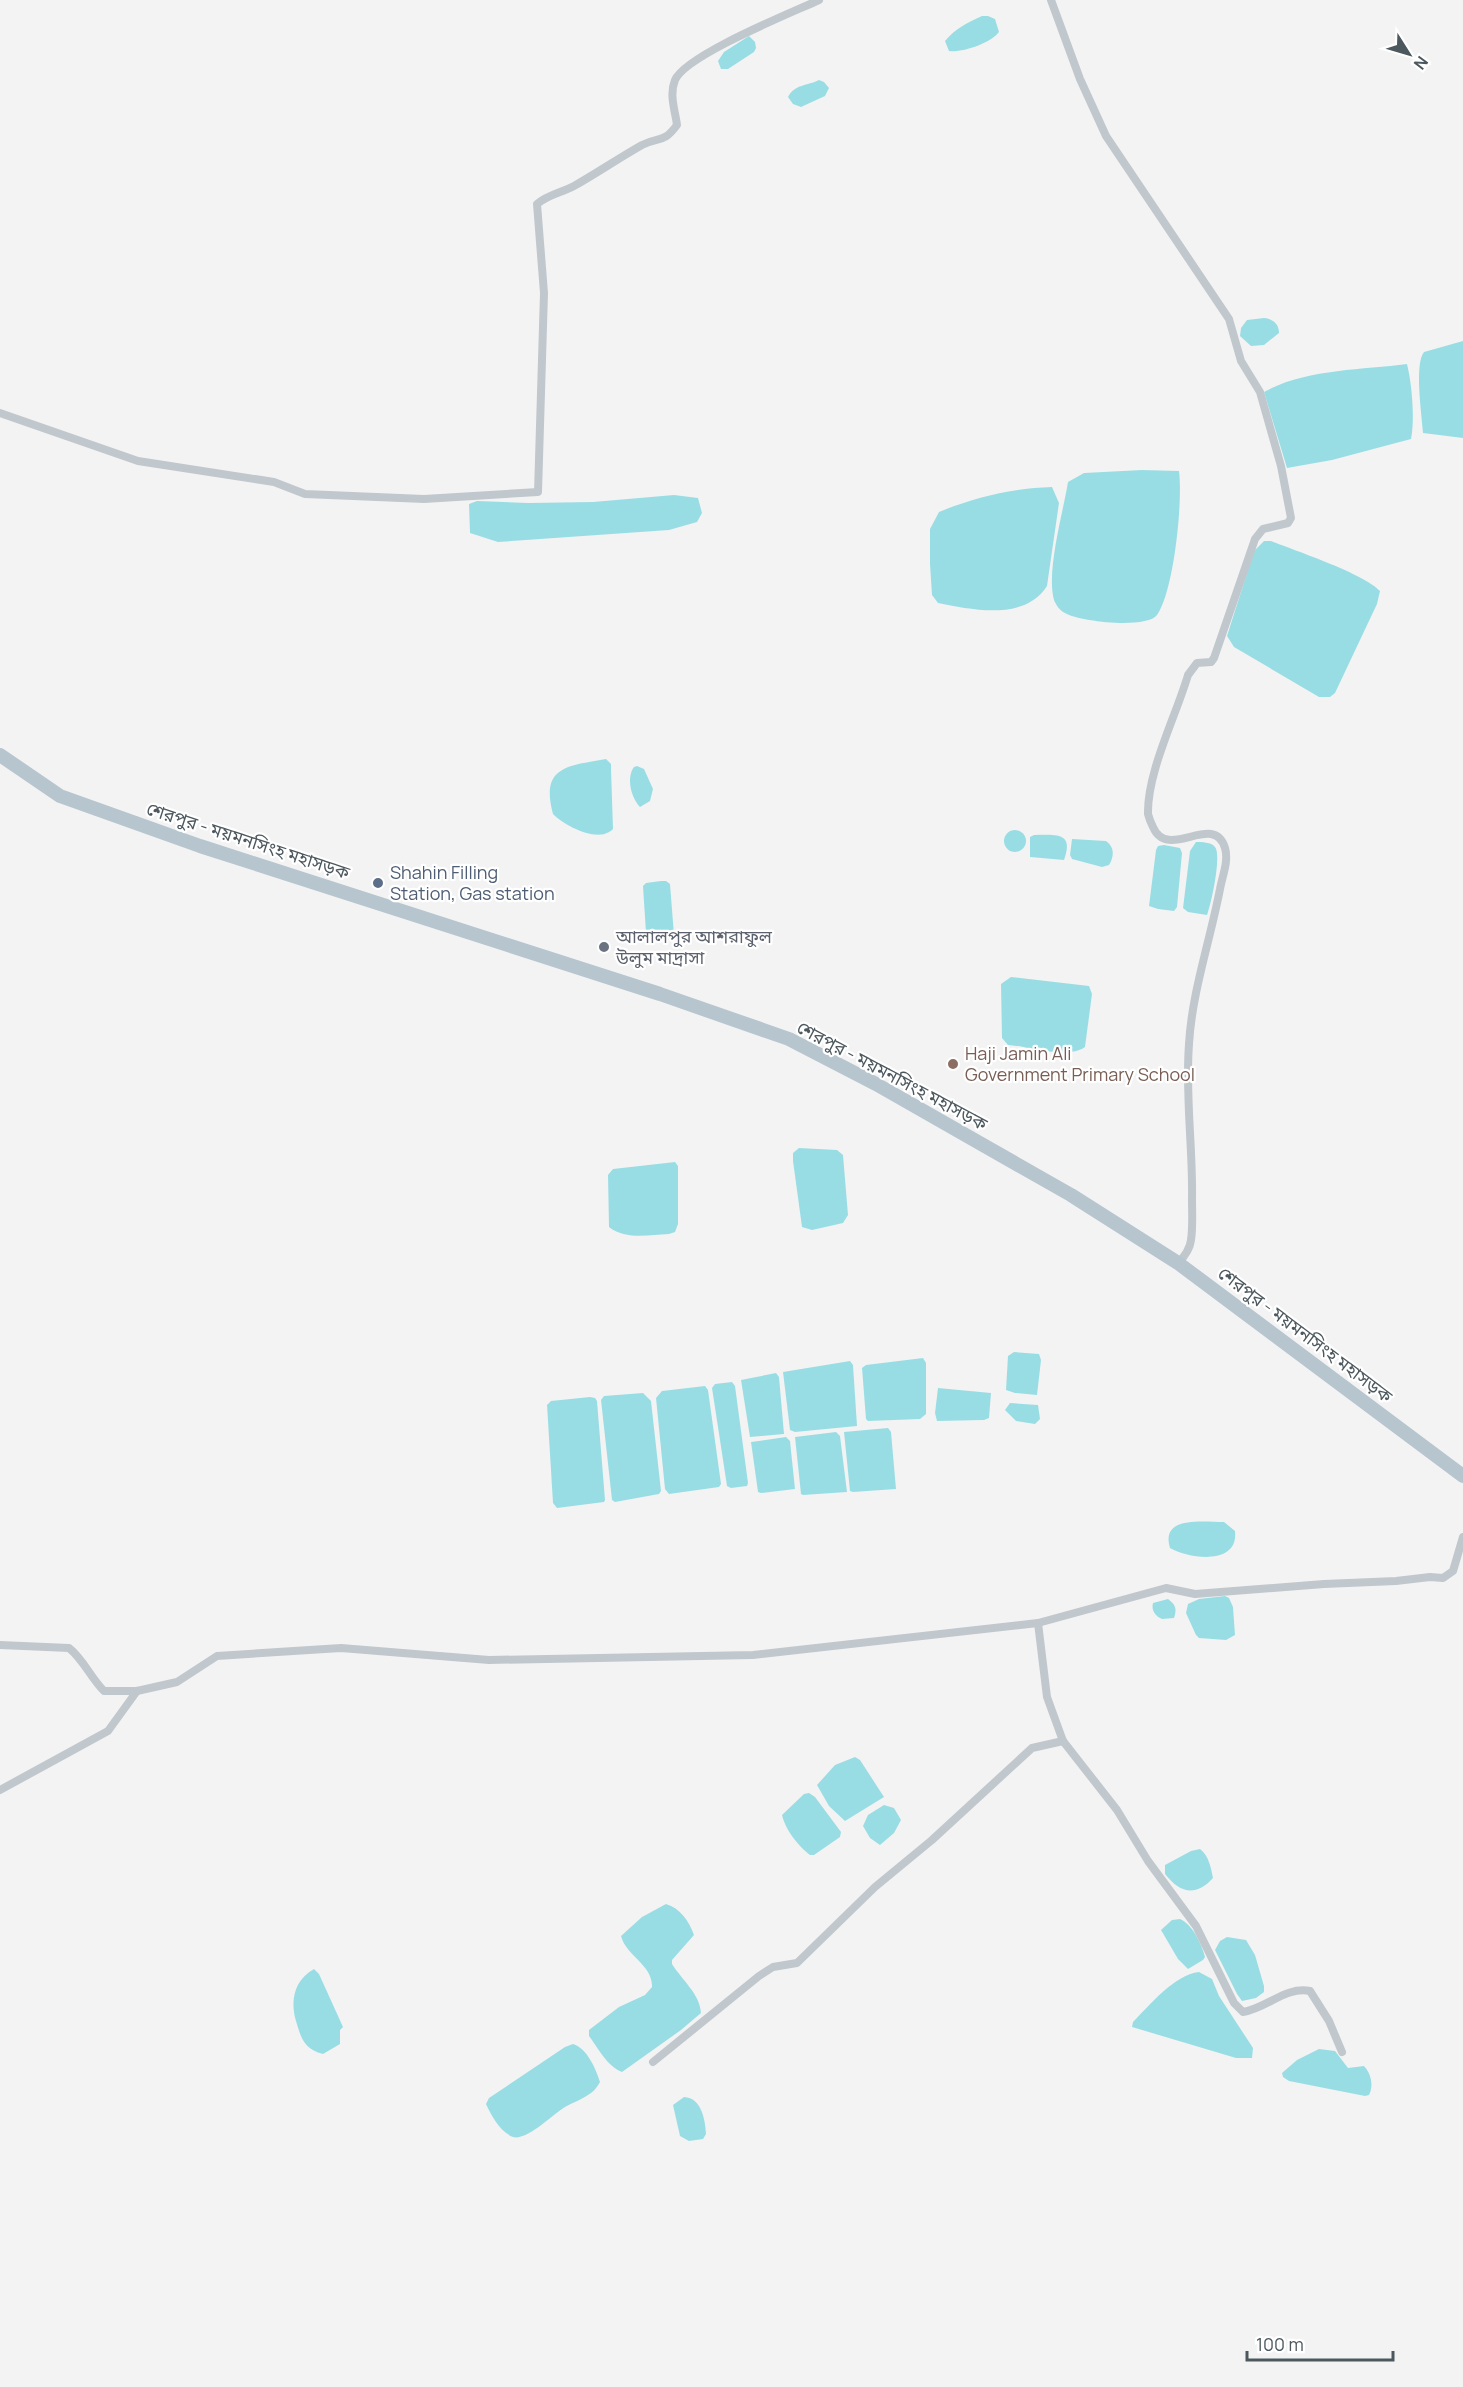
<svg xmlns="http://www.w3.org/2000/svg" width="1463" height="2387" font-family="Manrope,'Noto Sans Bengali',sans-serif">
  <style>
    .water { fill: #99dde4 }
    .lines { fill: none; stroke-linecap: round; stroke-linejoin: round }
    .street { stroke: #c0c8cd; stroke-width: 8 }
    .primary { stroke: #b6c5ce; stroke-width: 14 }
    .service-dot { fill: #5c6f8a; stroke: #fff; stroke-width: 2 }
    .worship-dot { fill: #6b7280; stroke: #fff; stroke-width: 2 }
    .education-dot { fill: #8d6e63; stroke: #fff; stroke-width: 2 }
    .labels { text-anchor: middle; stroke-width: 4.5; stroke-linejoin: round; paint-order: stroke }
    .street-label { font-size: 18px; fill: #4c585e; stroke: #fff }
    .service-label { font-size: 18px; fill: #4e5e75; stroke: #fff; text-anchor: start }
    .worship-label { font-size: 18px; fill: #5b616d; stroke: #fff; text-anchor: start }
    .education-label { font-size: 18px; fill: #785e54; stroke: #fff; text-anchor: start }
  </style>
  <rect width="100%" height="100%" fill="#f4f3f3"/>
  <!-- water -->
  <g class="water">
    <path d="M982 16H988L995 19 999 32C991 43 962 53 949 51L945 41C956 28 967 23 982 16Z"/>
    <polygon points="749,36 755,42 756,48 754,52 728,69 721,69 718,61 724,52"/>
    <path d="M819 80 824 82 829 88 825 96 801 107 793 104 788 97C795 84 807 86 819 80Z"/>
    <path d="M1264 318C1273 319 1279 324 1279 333L1264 345 1251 346 1240 336 1241 328 1247 320Z"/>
    <path d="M1463 341V438L1423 433C1422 416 1414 364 1424 352Z"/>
    <path d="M1407 364C1412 384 1415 419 1411 439L1332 460 1287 468 1264 392C1305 369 1361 370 1407 364Z"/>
    <path d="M1142 470 1179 471C1183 501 1174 591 1157 615 1147 629 1080 622 1065 613 1060 611 1056 605 1054 600 1046 571 1063 513 1068 482L1084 473Z"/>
    <path d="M1052 487 1059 503 1047 586C1025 621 973 610 938 603L932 595 930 564V529L939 512C975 497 1014 488 1052 487Z"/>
    <polygon points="674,495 698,498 702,513 697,522 669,530 498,542 470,533 469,504 477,501 528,503 593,502"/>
    <path d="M1264 541H1271C1296 551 1365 574 1380 591L1377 604 1335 693 1330 697H1319L1234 647 1227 636 1254 551Z"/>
    <path d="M606 759 611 764V769L613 829C599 844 565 826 553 814 540 766 568 766 606 759Z"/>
    <path d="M637 766 644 769 653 789 650 801 640 807C631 798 626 777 634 767Z"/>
    <circle cx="1015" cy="841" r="11"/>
    <path d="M1034 835C1054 835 1075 831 1064 860L1030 857V837Z"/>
    <path d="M1072 839 1106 841C1115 847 1114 857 1109 865L1102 867 1072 859 1070 855Z"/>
    <path d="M1196 842C1202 842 1211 842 1215 847 1222 855 1211 905 1207 915L1188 912 1183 908 1190 851Z"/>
    <polygon points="1164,845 1180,848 1182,853 1177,907 1174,911 1158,909 1149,906 1156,850 1158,846"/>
    <polygon points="661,881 666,881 670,884 674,935 670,940 651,938 646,933 643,886 646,883"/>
    <path d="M1011 977 1089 986 1092 994 1085 1047C1067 1060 1028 1046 1008 1045L1002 1038 1001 984Z"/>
    <polygon points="799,1148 837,1150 843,1155 848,1215 843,1223 812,1230 802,1227 793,1161 793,1153"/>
    <path d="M675 1162 678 1166V1224L675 1232 669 1234C649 1235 625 1240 609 1227L608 1175 613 1169Z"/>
    <polygon points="1014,1352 1039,1354 1041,1360 1037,1395 1015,1393 1006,1390 1008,1356"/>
    <polygon points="923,1358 926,1363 926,1414 920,1419 868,1421 866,1419 862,1368 866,1365"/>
    <polygon points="850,1361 853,1365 857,1426 795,1432 790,1430 783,1372"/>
    <polygon points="776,1373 779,1377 784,1434 750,1437 741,1380"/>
    <polygon points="732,1382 735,1386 748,1483 747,1486 731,1488 727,1486 712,1388 715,1384"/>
    <polygon points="705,1386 708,1390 721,1484 719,1487 669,1494 665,1489 656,1398 662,1391"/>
    <polygon points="938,1388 991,1393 989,1418 984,1420 937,1421 935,1413"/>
    <polygon points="643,1393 651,1401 661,1491 659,1494 615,1502 612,1500 601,1400 604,1396"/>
    <polygon points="590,1397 595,1398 597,1401 605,1500 604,1502 557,1508 553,1503 547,1405 551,1401"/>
    <polygon points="1010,1403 1038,1405 1040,1419 1035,1424 1016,1421 1005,1410"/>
    <polygon points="888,1428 891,1432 896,1489 853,1492 850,1491 844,1432"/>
    <polygon points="836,1432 840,1436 847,1492 803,1495 801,1494 795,1437"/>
    <polygon points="786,1437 790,1441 795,1489 761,1493 758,1492 751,1442"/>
    <path d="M1224 1522 1235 1531C1239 1566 1189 1559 1170 1548 1160 1515 1204 1522 1224 1522Z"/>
    <polygon points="1225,1596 1229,1598 1233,1607 1235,1635 1226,1640 1199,1638 1196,1635 1186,1613 1188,1604 1199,1599"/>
    <path d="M1168 1599C1176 1605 1177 1609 1174 1618L1162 1619C1155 1616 1151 1610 1153 1603Z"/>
    <polygon points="855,1757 860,1760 884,1797 845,1821 829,1806 817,1785 835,1765"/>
    <path d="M809 1793 815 1797 841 1832 840 1837 814 1855H810C798 1846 785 1829 782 1815L804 1794Z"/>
    <polygon points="884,1805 894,1808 901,1820 894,1833 880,1845 870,1838 863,1826 868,1815"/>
    <path d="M1200 1849C1209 1856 1211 1868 1213 1878 1195 1898 1179 1892 1165 1874V1865L1191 1851Z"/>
    <path d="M666 1904C680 1908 689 1921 694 1935L672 1960V1964C682 1980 700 1994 701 2013L681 2030 622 2072C607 2066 598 2048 589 2036V2030L619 2007 645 1995 652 1987C653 1965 626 1956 621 1936L642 1917Z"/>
    <path d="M1180 1919C1193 1925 1201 1943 1205 1957L1203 1960 1188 1969 1178 1959 1161 1930 1172 1920Z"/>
    <polygon points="1227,1937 1246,1940 1255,1955 1264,1986 1264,1992 1256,1998 1242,2001 1237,1994 1215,1950 1220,1941"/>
    <path d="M314 1969 319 1974 343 2027 340 2030V2044L323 2054C304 2049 301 2038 296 2021 290 2001 294 1980 314 1969Z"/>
    <path d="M1199 1972 1212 1979 1219 1996 1253 2048 1252 2058H1236L1132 2027 1133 2022C1150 2005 1174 1975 1199 1972Z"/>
    <path d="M573 2044C587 2048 596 2069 600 2082 597 2087 595 2090 591 2093 583 2099 574 2102 565 2107 553 2114 527 2141 513 2137 500 2132 491 2115 486 2104L489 2098 565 2047Z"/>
    <path d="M1319 2049 1335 2051 1348 2068 1364 2066C1371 2073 1374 2086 1369 2095L1365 2096 1289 2081 1283 2077 1282 2073 1297 2060Z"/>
    <path d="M684 2097C702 2098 705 2120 706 2134L703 2139 689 2141 680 2136 673 2105Z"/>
  </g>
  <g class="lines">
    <!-- street -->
    <g class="street">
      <path d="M1051 0 1080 79 1106 136 1229 319 1241 361 1260 392 1281 466 1291 518 1288 523 1263 529 1255 539 1214 658 1211 662 1197 663 1188 675C1176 716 1147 772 1148 814 1149 818 1151 823 1153 827 1168 862 1214 811 1225 848 1229 861 1222 877 1220 889 1210 941 1192 992 1189 1044 1185 1096 1193 1147 1192 1199 1192 1212 1193 1227 1191 1240 1190 1249 1184 1257 1178 1263"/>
      <path d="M0 413 138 461 274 482 305 494 424 499 538 492 544 293 537 204C549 194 561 193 574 186 597 173 619 158 642 145 660 136 663 144 677 125 675 110 669 95 675 80 686 55 791 13 819 0"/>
      <path d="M1038 1623 1047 1697 1063 1741 1117 1810 1148 1861 1196 1926 1234 2003 1243 2012C1267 2008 1286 1986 1310 1991L1329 2021 1342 2052"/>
      <path d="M0 1645 69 1648C83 1659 91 1678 104 1691H137L177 1682 217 1656 341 1648 489 1660 753 1655 1038 1623 1166 1588 1195 1594 1324 1584 1396 1581 1430 1577 1443 1578 1453 1571 1463 1537"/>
      <polyline points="0,1790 108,1731 137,1691"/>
      <polyline points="653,2062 759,1976 773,1967 797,1963 875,1887 932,1840 1032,1748 1063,1741"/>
    </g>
    <!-- primary -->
    <polyline class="primary" points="0,755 60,796 200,846 660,994 789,1039 876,1084 1071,1195 1178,1263 1463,1476"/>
  </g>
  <!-- markers -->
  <circle class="service-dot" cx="378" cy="883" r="6"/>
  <circle class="worship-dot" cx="604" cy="947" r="6"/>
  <circle class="education-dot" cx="953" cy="1064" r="6"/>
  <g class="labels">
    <!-- street labels -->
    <g class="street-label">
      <text transform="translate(248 841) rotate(18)" y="6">শেরপুর - ময়মনসিংহ মহাসড়ক</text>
      <text transform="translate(892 1076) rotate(28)" y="6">শেরপুর - ময়মনসিংহ মহাসড়ক</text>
      <text transform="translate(1305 1335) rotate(37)" y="6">শেরপুর - ময়মনসিংহ মহাসড়ক</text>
    </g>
    <!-- service labels -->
    <g class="service-label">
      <text x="390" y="879">Shahin Filling<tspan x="390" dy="21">Station, Gas station</tspan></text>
    </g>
    <!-- worship labels -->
    <g class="worship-label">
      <text x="616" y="943">আলালপুর আশরাফুল<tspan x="616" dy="21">উলুম মাদ্রাসা</tspan></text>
    </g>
    <!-- education labels -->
    <g class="education-label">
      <text x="965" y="1060">Haji Jamin Ali<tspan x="965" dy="21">Government Primary School</tspan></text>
    </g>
  </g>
  <!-- north arrow -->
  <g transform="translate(1409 54) rotate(127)" stroke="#ffffff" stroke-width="4.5" paint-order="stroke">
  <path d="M0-4.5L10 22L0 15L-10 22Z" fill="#4c585e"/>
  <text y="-9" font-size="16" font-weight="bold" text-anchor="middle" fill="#4c585e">N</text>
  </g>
  <!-- scale -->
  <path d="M1247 2351v9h146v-9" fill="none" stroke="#4c585e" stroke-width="3"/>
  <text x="1256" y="2351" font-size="18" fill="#4c585e" stroke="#ffffff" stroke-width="4.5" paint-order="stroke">100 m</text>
</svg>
